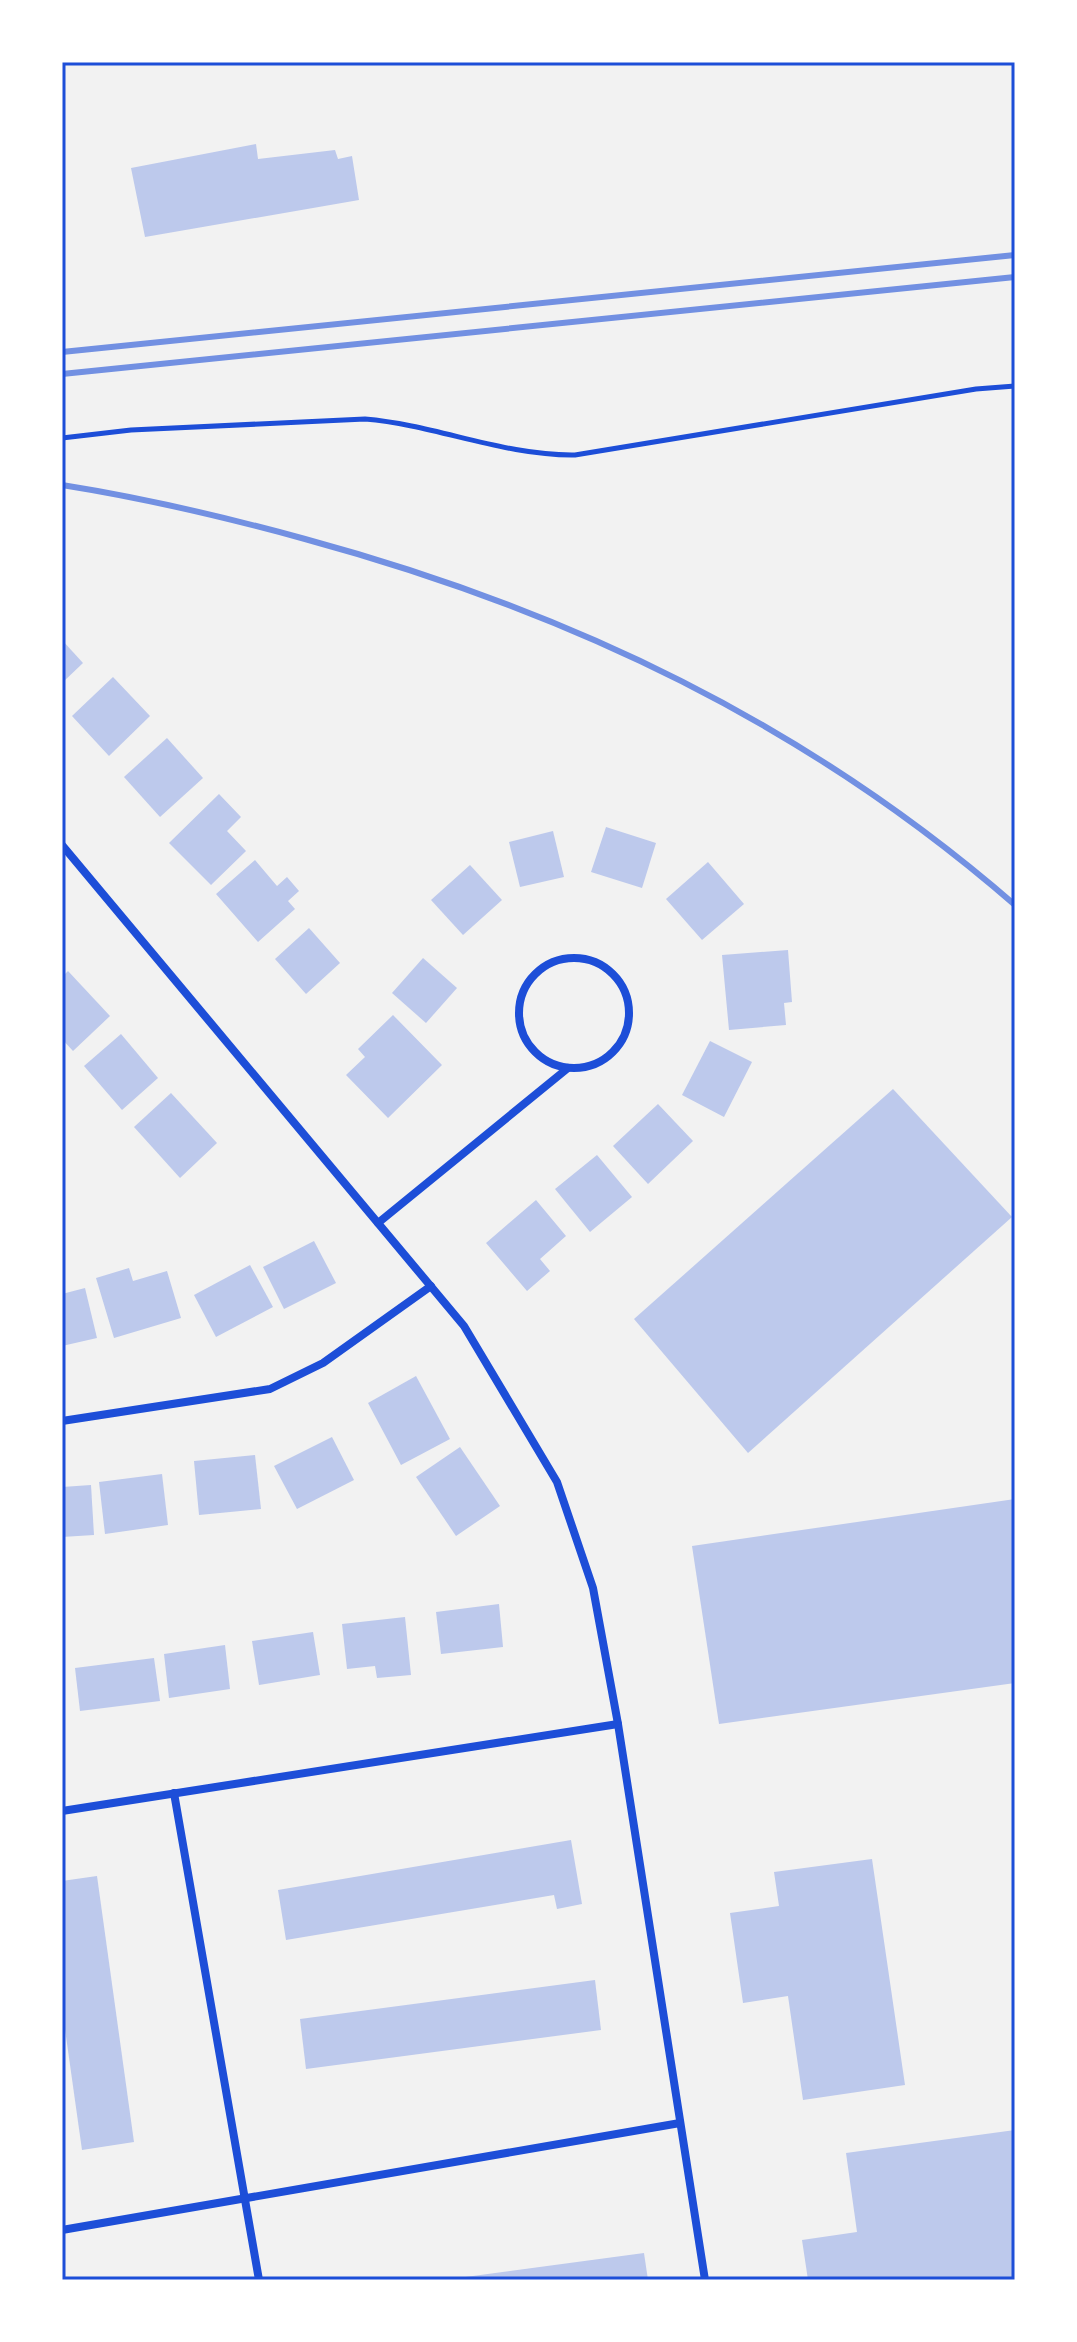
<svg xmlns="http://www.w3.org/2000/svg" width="1077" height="2342" font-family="Karla,sans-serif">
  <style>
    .building { fill: #bdc9ec }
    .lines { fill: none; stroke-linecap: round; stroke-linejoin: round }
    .path { stroke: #1d4ed8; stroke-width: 5 }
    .minor { stroke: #1d4ed8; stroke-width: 8 }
    .rail { stroke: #7290e2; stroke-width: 6 }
    .neatline { fill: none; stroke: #1d4ed8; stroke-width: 3 }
  </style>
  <rect width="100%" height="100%" fill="#f2f2f2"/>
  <!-- building -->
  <g class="building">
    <polygon points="256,144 258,159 335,150 338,159 352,156 359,200 145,237 131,168"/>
    <polygon points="62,640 83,663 62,683"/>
    <polygon points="113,677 150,716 109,756 72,716"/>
    <polygon points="167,738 203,778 160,817 124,777"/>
    <polygon points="219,794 241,817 227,831 246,851 211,885 169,843"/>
    <polygon points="606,827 656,843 642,888 591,872"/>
    <polygon points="553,831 564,877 520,887 509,842"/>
    <polygon points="255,860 277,886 287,877 299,891 288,901 295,909 258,942 216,894"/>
    <polygon points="708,862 744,904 702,940 666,899"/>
    <polygon points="470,865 502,900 463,935 431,900"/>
    <polygon points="309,928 340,963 306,994 275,959"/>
    <polygon points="788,950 792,1002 784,1003 786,1025 729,1030 722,955"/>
    <polygon points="423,958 457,988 426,1023 392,993"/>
    <polygon points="68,971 110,1016 73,1051 62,1039 62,977"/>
    <polygon points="393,1015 442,1065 388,1118 346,1075 365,1057 358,1049"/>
    <polygon points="121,1034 158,1078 122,1110 84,1066"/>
    <polygon points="710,1041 752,1062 724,1117 682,1095"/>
    <polygon points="893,1089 1012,1217 748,1453 634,1319"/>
    <polygon points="171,1093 217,1143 180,1178 134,1127"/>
    <polygon points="658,1104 693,1141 648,1184 613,1146"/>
    <polygon points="597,1155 632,1197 590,1232 555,1189"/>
    <polygon points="536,1200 566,1236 540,1259 550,1271 527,1291 486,1243"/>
    <polygon points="314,1241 336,1283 284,1309 263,1267"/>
    <polygon points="250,1265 273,1307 216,1337 194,1295"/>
    <polygon points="129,1268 133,1281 167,1271 181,1318 114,1338 96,1278"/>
    <polygon points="85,1288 97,1338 62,1346 62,1294"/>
    <polygon points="416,1376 450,1439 401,1465 368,1403"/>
    <polygon points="332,1437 354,1480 297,1509 274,1466"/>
    <polygon points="460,1447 500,1506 456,1536 416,1477"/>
    <polygon points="255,1455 261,1509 199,1515 194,1461"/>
    <polygon points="162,1474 168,1525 105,1534 99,1482"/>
    <polygon points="91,1485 94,1535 62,1537 62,1487"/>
    <polygon points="1015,1499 1015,1683 719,1724 692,1546"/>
    <polygon points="499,1604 503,1647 441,1654 436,1612"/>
    <polygon points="405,1617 411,1675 377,1678 375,1666 347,1669 342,1624"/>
    <polygon points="313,1632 320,1675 259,1685 252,1641"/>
    <polygon points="225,1645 230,1689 169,1698 164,1654"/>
    <polygon points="154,1658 160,1701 80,1711 75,1668"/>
    <polygon points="571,1840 582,1904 557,1909 554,1895 286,1940 278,1890"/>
    <polygon points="872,1859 905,2085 803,2100 788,1996 743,2003 730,1913 779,1906 774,1872"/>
    <polygon points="97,1876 134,2142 82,2150 62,2008 62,1881"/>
    <polygon points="595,1980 601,2030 306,2069 300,2019"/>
    <polygon points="1015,2130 1015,2280 808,2280 802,2240 857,2232 846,2153"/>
    <polygon points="644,2253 648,2280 459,2280 458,2278"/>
  </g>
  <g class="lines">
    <!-- path -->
    <path class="path" d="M62 438 131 430 365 419C436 425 504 456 575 455L976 389 1015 386"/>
    <!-- minor -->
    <g class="minor">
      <polyline points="62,845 464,1326 557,1482 593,1588 618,1724 705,2280"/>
      <circle cx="574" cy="1013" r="55"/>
      <polyline points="378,1223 568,1068"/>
      <polyline points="62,1421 270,1389 323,1363 431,1286"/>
      <polyline points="174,1793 259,2280"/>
      <polyline points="62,1811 618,1724"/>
      <polyline points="62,2230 680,2123"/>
    </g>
    <!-- rail -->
    <g class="rail">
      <polyline points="62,352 1015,255"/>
      <polyline points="62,374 1015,277"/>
      <path d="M62 485C144 498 225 517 305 539 570 611 807 724 1015 905"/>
    </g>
  </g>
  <!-- border -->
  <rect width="1077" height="2342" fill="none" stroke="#ffffff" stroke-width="128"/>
  <rect x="64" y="64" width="949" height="2214" class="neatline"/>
</svg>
